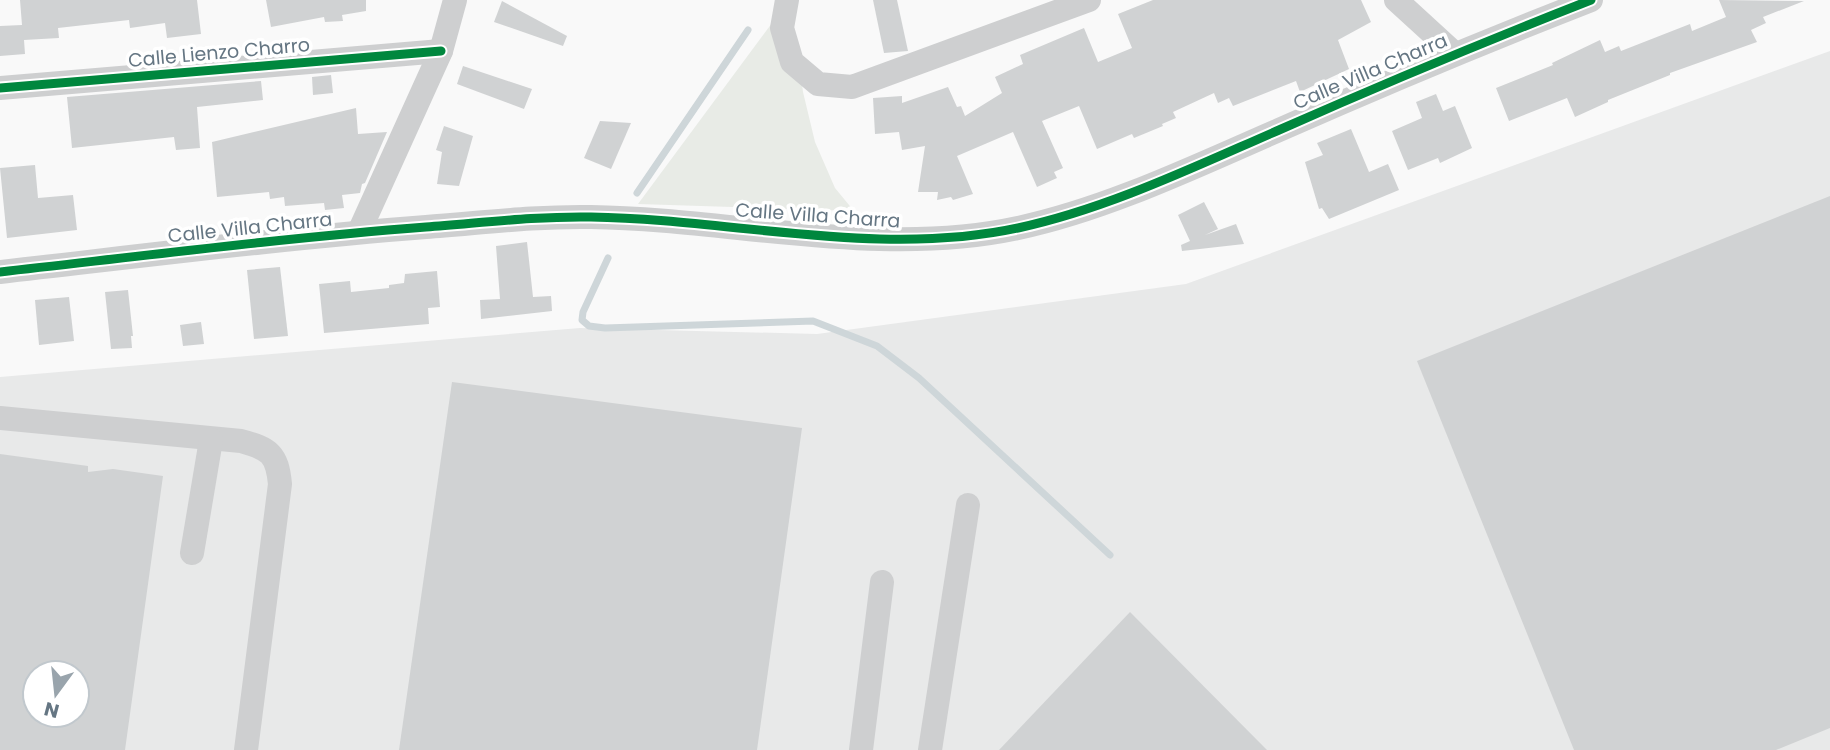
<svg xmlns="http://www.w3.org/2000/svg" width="1830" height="750" font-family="Poppins,sans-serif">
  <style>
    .built { fill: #e8e9e9; fill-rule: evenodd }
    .green { fill: #e8ebe6 }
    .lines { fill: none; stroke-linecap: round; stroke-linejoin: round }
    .stream { stroke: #ced6d9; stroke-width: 7 }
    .building { fill: #d0d2d3; fill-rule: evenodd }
    .minor { stroke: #cecfd0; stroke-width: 24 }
    .cycleway-casing { stroke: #fff; stroke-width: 13 }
    .cycleway { stroke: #00873e; stroke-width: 9 }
    .labels { text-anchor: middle; stroke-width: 7; stroke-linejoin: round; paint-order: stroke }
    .street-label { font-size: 19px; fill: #657683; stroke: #fff }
  </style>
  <rect width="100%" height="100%" fill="#f9f9f9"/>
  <!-- built -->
  <path class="built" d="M1830 51V750H0V377L580 328 817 334 1186 284ZM35 673H77V715H35Z"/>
  <!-- green -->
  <polygon class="green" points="772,23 800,69 803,92 815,142 835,188 854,211 638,204"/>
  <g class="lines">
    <!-- stream -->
    <g class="stream">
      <polyline points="637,193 748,30"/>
      <polyline points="608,258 583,312 582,320 589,326 605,328 813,321 877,346 919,378 1110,555"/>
    </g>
  </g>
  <!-- building -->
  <g class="building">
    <polygon points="20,0 197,0 201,34 167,38 165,23 130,28 129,20 58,28 59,38 24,40 25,54 0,56 0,26 22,25"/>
    <polygon points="266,0 366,0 366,11 342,15 343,21 325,22 324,17 271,27"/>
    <polygon points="873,0 897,0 908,51 884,53"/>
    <polygon points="1153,0 1361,0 1371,22 1338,40 1349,69 1300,92 1296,81 1233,106 1229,98 1218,103 1214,93 1173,112 1176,118 1162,124 1163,126 1134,138 1132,134 1097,149 1079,106 1042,121 1063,168 1054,172 1057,178 1037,187 1013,132 957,156 973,194 953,200 951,197 937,200 938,192 918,192 925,146 902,150 899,132 875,134 873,98 902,96 902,103 948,87 957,107 961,106 965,116 1002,93 995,77 1023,64 1020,55 1084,28 1098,62 1132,48 1118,14"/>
    <polygon points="1719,0 1804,1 1763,17 1766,23 1751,30 1757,42 1670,73 1670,75 1608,100 1608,102 1575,117 1567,98 1509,121 1496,88 1553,65 1552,63 1600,40 1605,52 1619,46 1621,51 1690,24 1692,31 1726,17"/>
    <polygon points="502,1 567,36 563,46 494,22"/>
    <polygon points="463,66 532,89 524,109 457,84"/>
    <polygon points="331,75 333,93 313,95 312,77"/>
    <polygon points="261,81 263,100 197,107 200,148 176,150 174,137 72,148 67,97"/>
    <polygon points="1436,94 1443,111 1455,106 1472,148 1440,163 1438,158 1408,170 1392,131 1422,118 1416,102"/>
    <polygon points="356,108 358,134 387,132 365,183 362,184 360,193 342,195 344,208 325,210 324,203 285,206 284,197 270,199 269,192 217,197 212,142"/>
    <polygon points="600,121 631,123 611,169 584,158"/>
    <polygon points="444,126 473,136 459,186 437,184 442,152 436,150"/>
    <polygon points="1351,129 1369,172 1388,164 1399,190 1329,219 1322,208 1319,209 1305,162 1323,155 1317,143"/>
    <polygon points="35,165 38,198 73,195 77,230 7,238 0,168"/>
    <polygon points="1830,196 1830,728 1776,750 1574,750 1417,361"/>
    <polygon points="1204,202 1218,229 1205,235 1236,224 1244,244 1182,251 1181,245 1190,241 1178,215"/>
    <polygon points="527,242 533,297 551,296 552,311 481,319 480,300 500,299 496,246"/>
    <polygon points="280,267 288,336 254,339 247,270"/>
    <polygon points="437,271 440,307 428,308 429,324 324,333 319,284 350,281 351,292 389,288 389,285 404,283 405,274"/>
    <polygon points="128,290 133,336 131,336 132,348 111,349 105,292"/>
    <polygon points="69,297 74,341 39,345 35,300"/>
    <polygon points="201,322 204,344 183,346 180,325"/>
    <polygon points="452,382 802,428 757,750 399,750"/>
    <path d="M0 454 88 466V472L113 469 163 476 125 750H0ZM35 673H77V715H35Z"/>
    <polygon points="1130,612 1267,750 999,750"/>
  </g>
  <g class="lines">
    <!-- minor -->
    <g class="minor">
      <polyline points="787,0 782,28 792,62 818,84 852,87 1089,0"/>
      <polyline points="1396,0 1454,53"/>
      <polyline points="0,88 441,51"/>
      <polyline points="359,232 441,51 455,0"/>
      <path d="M0 272C142 256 284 238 426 227 481 223 536 216 591 217 730 219 880 258 1018 228 1107 209 1196 166 1279 130 1383 84 1486 41 1591 0"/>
      <path d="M0 418 241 441C270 449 277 454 280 484L246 750"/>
      <polyline points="192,553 211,440"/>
      <polyline points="861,750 882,582"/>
      <polyline points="930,750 968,505"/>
    </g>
    <!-- cycleway casing -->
    <g class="cycleway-casing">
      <g id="cycleway">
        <polyline points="0,88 441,51"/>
        <path d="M0 272C142 256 284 238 426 227 481 223 536 216 591 217 730 219 880 258 1018 228 1107 209 1196 166 1279 130 1383 84 1486 41 1591 0"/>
      </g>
    </g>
    <!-- cycleway -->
    <use href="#cycleway" class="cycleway"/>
  </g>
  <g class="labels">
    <!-- street labels -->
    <g class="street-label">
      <text transform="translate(219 52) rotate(-5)" y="7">Calle Lienzo Charro</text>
      <text transform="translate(1370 71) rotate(-23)" y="7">Calle Villa Charra</text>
      <text transform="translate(818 215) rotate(4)" y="7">Calle Villa Charra</text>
      <text transform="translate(250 227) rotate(-6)" y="7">Calle Villa Charra</text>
    </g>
  </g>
  <!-- north arrow -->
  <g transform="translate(56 694) rotate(195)"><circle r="33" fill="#ffffff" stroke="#c1c8cd" stroke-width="2"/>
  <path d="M0-5L12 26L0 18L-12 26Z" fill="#99a4ac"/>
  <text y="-10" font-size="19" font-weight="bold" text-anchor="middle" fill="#657683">N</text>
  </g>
</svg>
